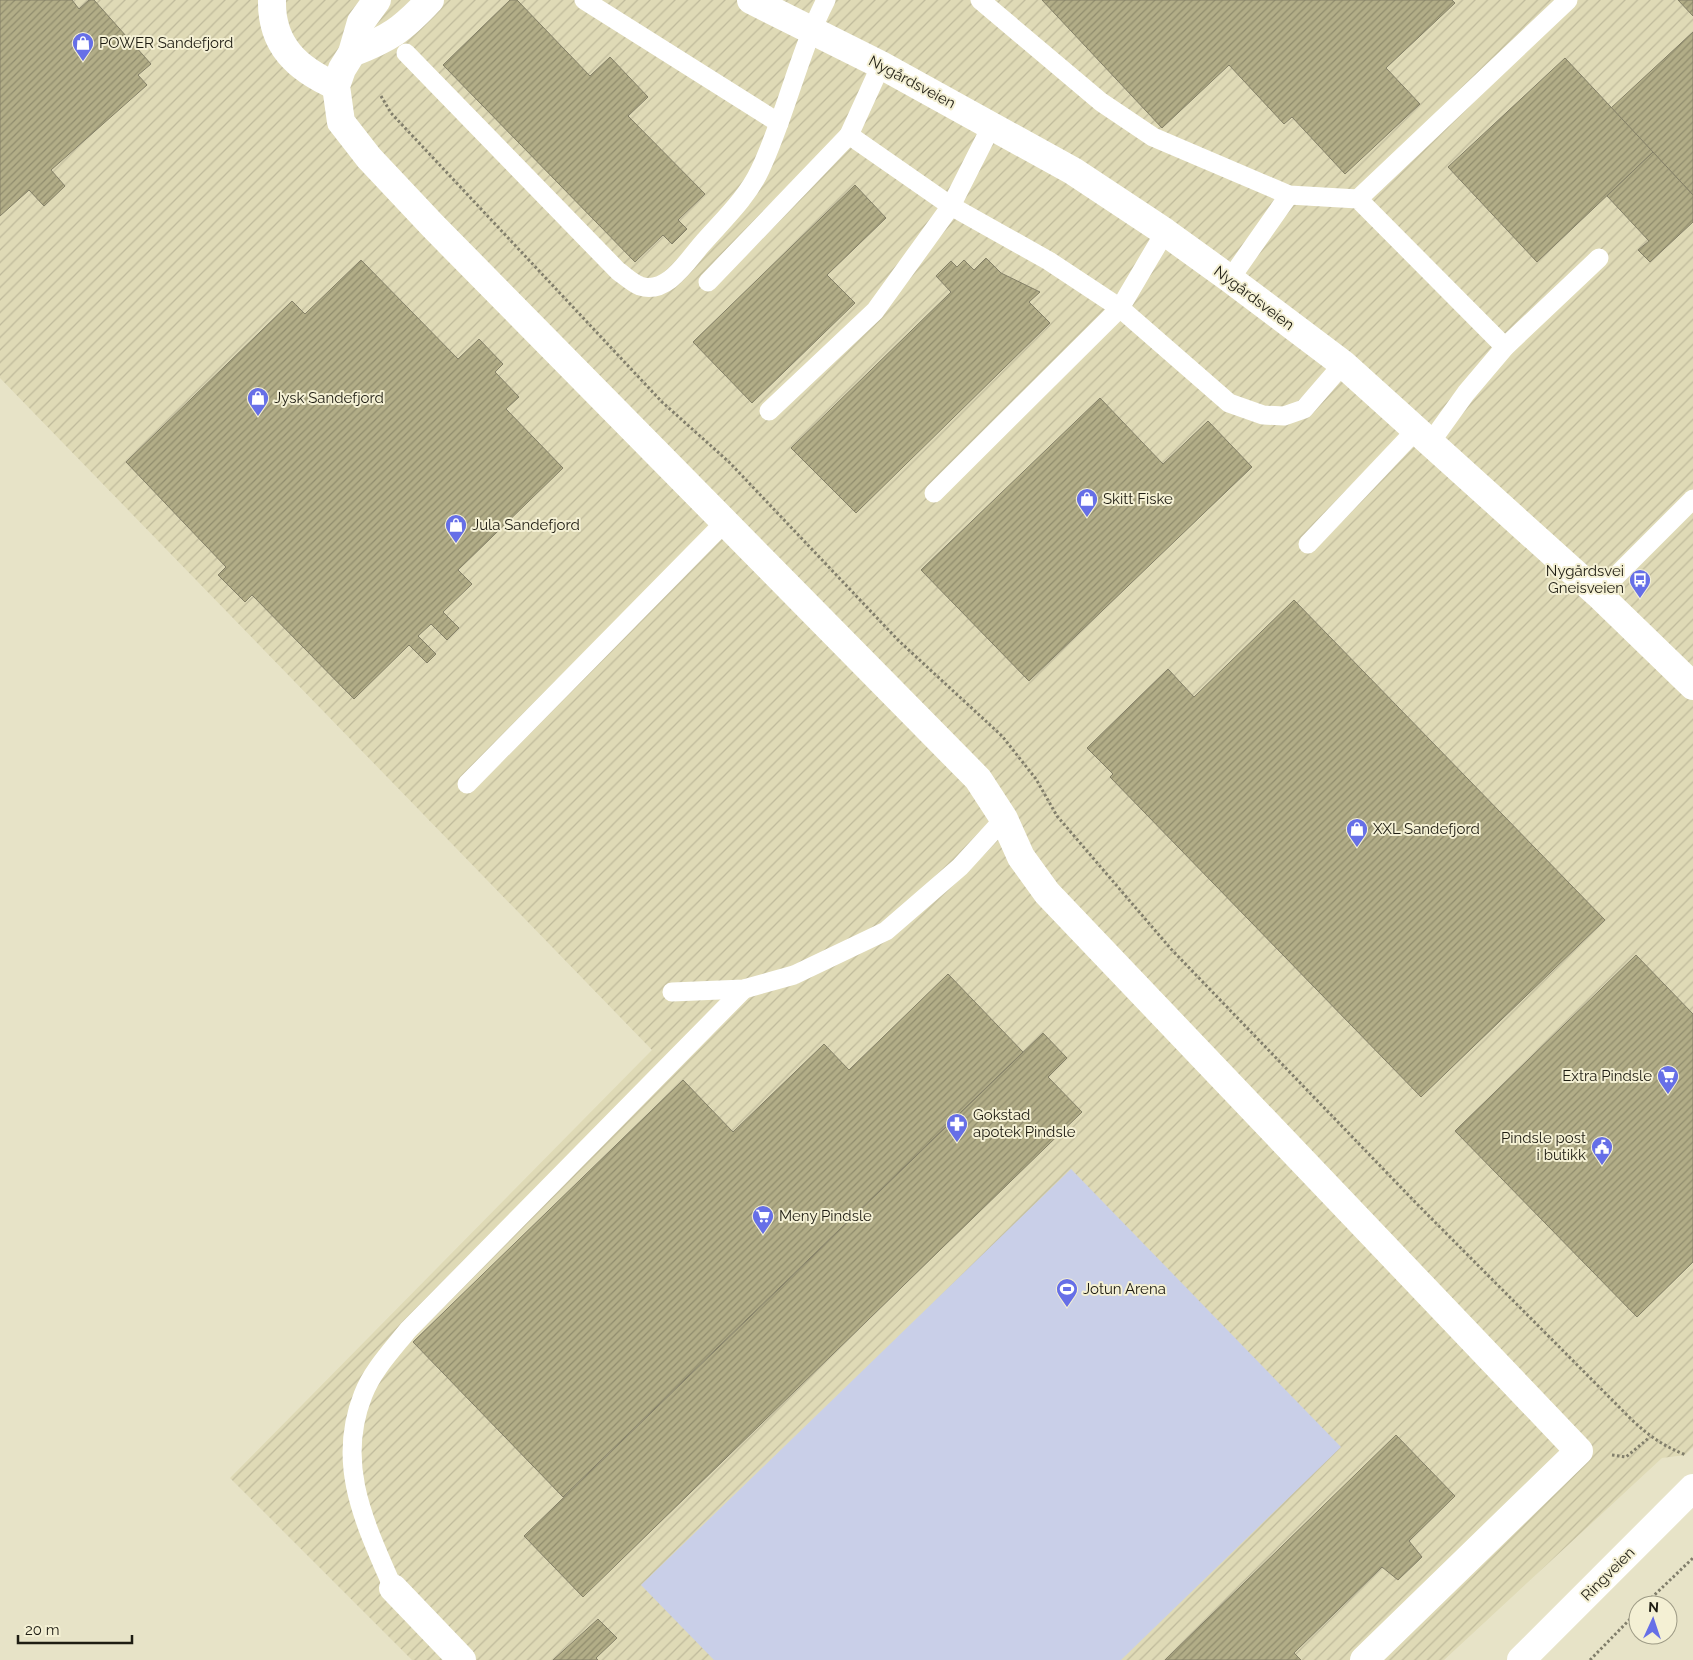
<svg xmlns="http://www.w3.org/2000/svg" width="1693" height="1660" font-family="Raleway,sans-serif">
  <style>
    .industrial { fill: url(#industrial-furrows) }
    .pitch { fill: #c9cfe8 }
    .building { fill: url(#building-hatch); stroke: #858168 }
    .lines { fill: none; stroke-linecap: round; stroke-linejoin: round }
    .path { stroke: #817e6b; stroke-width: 3; stroke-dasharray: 2.5 2.5; stroke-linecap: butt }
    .service { stroke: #fff; stroke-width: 19 }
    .minor { stroke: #fff; stroke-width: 28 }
    .secondary { stroke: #fff; stroke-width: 28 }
    .labels { text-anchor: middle; stroke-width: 4; stroke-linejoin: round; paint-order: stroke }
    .poi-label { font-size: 15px; fill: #1e1c12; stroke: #f4f0d4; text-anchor: start }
    .street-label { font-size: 15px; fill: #1e1c12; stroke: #f4f0d4 }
  </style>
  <defs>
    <pattern id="industrial-furrows" width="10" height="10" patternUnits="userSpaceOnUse" patternTransform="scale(1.25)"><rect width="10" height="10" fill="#dfdab6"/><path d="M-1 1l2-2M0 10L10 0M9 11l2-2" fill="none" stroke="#bfba9b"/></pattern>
    <pattern id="building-hatch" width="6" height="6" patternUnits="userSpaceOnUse" patternTransform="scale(1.25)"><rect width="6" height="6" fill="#b2ad87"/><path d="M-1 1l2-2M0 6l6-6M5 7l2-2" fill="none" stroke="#908c6d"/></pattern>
  </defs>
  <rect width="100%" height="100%" fill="#e7e3c7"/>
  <!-- industrial -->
  <polygon class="industrial" points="0,0 1693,0 1693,1447 1685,1455 1662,1458 1444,1660 412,1660 230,1478 652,1050 0,378"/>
  <!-- pitch -->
  <polygon class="pitch" points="1071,1169 1341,1447 1121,1660 714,1660 641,1585"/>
  <!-- building -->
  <g class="building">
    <polygon points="0,0 72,0 79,9 89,0 94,0 151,64 138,75 147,85 51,170 65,186 44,206 29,190 0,216"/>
    <polygon points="510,0 517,0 590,76 610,57 648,97 628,116 705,194 678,220 687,229 672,244 663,235 635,262 443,65"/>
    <polygon points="1042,0 1452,0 1455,3 1386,68 1420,104 1345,174 1292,117 1284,124 1229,65 1162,128"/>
    <polygon points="1678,0 1693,0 1693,16"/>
    <polygon points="1693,32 1693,195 1611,108"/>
    <polygon points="1565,58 1653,152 1537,262 1448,167"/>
    <polygon points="1653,152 1693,195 1693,222 1650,262 1638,250 1649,241 1607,196"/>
    <polygon points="855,185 886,218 827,275 855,303 752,403 693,342"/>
    <polygon points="986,258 1001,273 1040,292 1029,302 1050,323 856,513 791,448 951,292 936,276 951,261 957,267 964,260 974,270"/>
    <polygon points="361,260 458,359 479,339 503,364 495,372 519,397 506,409 563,468 458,570 472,584 443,612 459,628 447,640 431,624 418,636 436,654 427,663 409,645 354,699 252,595 245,602 218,575 226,567 126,462 292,301 305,314"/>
    <polygon points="1100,398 1163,464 1208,421 1252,467 1029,681 921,570"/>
    <polygon points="1294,600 1605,920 1421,1097 1110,777 1113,774 1087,748 1168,669 1194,697"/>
    <polygon points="1636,955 1693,1014 1693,1262 1637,1317 1455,1131"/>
    <polygon points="948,974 1023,1052 563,1497 413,1342 683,1080 733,1132 824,1044 849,1070"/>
    <polygon points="1043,1033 1067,1058 1048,1077 1082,1112 583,1597 524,1536"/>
    <polygon points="1396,1435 1455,1496 1409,1541 1422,1557 1398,1580 1382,1567 1294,1653 1301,1660 1165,1660"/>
    <polygon points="598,1619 617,1638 596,1658 598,1660 553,1660"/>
  </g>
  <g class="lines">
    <!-- path -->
    <g class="path">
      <path d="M381 96 391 113 662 402 729 462 899 641 1002 736 1036 779 1057 816 1171 949 1416 1203 1632 1420C1649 1436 1665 1447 1686 1455"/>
      <polyline points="1612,1455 1626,1457 1650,1437"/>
      <polyline points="1644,1605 1693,1558"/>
      <polyline points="1590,1660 1638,1611"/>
    </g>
    <!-- service -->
    <g class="service">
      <polyline points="584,0 779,123"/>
      <polyline points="980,0 1101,102 1153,137 1289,195 1358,199 1505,347"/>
      <path d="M406 53 618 271C624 275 632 283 640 286 667 295 687 261 702 244 722 221 747 198 760 170 786 115 798 54 826 0"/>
      <polyline points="849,135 951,206 1049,261 1120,308 1229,403 1263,415 1284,416 1304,409 1343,364"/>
      <polyline points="1358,199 1568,0"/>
      <polyline points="1230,279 1289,195"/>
      <polyline points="708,282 849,135 881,65"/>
      <polyline points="769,411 875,311 951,206 992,125"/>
      <polyline points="1430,443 1466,393 1505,347 1599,258"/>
      <polyline points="934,493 1120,308 1165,232"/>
      <polyline points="1308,544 1416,430"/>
      <polyline points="1598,594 1693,499"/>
      <polyline points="467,784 725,522"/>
      <polyline points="672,992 744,989 794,975 886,931 960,867 1004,819"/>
      <path d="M393 1588C366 1525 335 1466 363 1395 372 1371 392 1350 408 1330L744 989"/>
    </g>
    <!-- minor -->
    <g class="minor">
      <path d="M272 0C271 45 297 69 336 86"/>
      <polyline points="377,0 361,22 352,53 342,69 336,86 341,122 369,158 433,226 978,779 1004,819 1021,857 1047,893 1579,1451 1364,1660"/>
      <polyline points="751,0 881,65 1073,171 1165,232 1230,279 1343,364 1598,594 1693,686"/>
      <path d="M352 53C390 38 402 30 430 0"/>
      <polyline points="393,1588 462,1660"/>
    </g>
    <!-- secondary -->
    <polyline class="secondary" points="1521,1660 1693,1488"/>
  </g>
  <!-- icons -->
  <defs>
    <g id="shop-pin" transform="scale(1.125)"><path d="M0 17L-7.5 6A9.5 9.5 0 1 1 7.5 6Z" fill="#666fe7" stroke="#f4f0d4"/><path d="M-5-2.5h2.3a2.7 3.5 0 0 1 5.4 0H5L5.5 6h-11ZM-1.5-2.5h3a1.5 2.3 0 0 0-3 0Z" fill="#fff"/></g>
    <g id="bus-pin" transform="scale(1.125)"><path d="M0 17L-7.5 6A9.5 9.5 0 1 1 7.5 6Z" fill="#666fe7" stroke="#f4f0d4"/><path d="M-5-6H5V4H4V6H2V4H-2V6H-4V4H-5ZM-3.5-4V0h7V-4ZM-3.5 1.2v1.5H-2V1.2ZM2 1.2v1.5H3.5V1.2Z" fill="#fff"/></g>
    <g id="supermarket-pin" transform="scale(1.125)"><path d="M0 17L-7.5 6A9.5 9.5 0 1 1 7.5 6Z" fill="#666fe7" stroke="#f4f0d4"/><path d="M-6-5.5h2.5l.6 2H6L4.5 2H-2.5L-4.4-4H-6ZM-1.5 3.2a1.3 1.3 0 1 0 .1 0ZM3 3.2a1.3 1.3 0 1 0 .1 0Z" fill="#fff"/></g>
    <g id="pharmacy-pin" transform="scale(1.125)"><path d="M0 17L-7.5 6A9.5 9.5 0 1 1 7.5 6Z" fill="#666fe7" stroke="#f4f0d4"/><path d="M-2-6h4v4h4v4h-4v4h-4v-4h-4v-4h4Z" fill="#fff"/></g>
    <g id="civic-pin" transform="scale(1.125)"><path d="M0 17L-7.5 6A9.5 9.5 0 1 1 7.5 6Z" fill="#666fe7" stroke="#f4f0d4"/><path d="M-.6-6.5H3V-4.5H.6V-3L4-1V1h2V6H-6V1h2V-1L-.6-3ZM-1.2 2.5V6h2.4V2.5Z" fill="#fff"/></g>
    <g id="stadium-pin" transform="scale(1.125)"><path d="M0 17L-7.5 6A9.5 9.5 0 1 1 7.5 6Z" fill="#666fe7" stroke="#f4f0d4"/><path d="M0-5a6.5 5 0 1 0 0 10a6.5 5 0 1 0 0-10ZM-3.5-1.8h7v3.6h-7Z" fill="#fff"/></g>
  </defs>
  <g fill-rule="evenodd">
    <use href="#shop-pin" x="83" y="43"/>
    <use href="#shop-pin" x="258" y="398"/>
    <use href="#shop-pin" x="1087" y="499"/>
    <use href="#shop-pin" x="456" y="525"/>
    <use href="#bus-pin" x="1640" y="580"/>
    <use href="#shop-pin" x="1357" y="829"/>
    <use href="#supermarket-pin" x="1668" y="1076"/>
    <use href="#pharmacy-pin" x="957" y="1124"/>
    <use href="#civic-pin" x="1602" y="1147"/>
    <use href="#supermarket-pin" x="763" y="1216"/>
    <use href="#stadium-pin" x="1067" y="1289"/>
  </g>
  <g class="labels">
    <!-- poi labels -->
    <g class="poi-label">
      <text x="99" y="48">POWER Sandefjord</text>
      <text x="274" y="403">Jysk Sandefjord</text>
      <text x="1103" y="504">Skitt Fiske</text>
      <text x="472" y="530">Jula Sandefjord</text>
      <text x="1624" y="576" text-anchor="end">Nygårdsvei<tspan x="1624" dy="17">Gneisveien</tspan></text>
      <text x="1373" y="834">XXL Sandefjord</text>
      <text x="1652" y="1081" text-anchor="end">Extra Pindsle</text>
      <text x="973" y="1120">Gokstad<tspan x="973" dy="17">apotek Pindsle</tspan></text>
      <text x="1586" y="1143" text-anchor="end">Pindsle post<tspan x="1586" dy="17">i butikk</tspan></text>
      <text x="779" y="1221">Meny Pindsle</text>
      <text x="1083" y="1294">Jotun Arena</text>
    </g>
    <!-- street labels -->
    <g class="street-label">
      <text transform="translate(912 82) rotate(28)" y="5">Nygårdsveien</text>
      <text transform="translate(1254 298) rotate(37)" y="5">Nygårdsveien</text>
      <text transform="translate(1608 1574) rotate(-45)" y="5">Ringveien</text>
    </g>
  </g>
  <!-- north arrow -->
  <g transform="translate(1653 1620) rotate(3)"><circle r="24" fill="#f4f0d4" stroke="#9e9b86"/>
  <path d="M0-4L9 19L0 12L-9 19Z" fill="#666fe7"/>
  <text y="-8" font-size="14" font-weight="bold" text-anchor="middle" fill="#1e1c12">N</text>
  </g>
  <!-- scale -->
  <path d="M18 1635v8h114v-8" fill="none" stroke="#1e1c12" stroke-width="2.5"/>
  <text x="25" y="1635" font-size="15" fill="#1e1c12" stroke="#f4f0d4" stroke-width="4" paint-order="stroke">20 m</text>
</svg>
